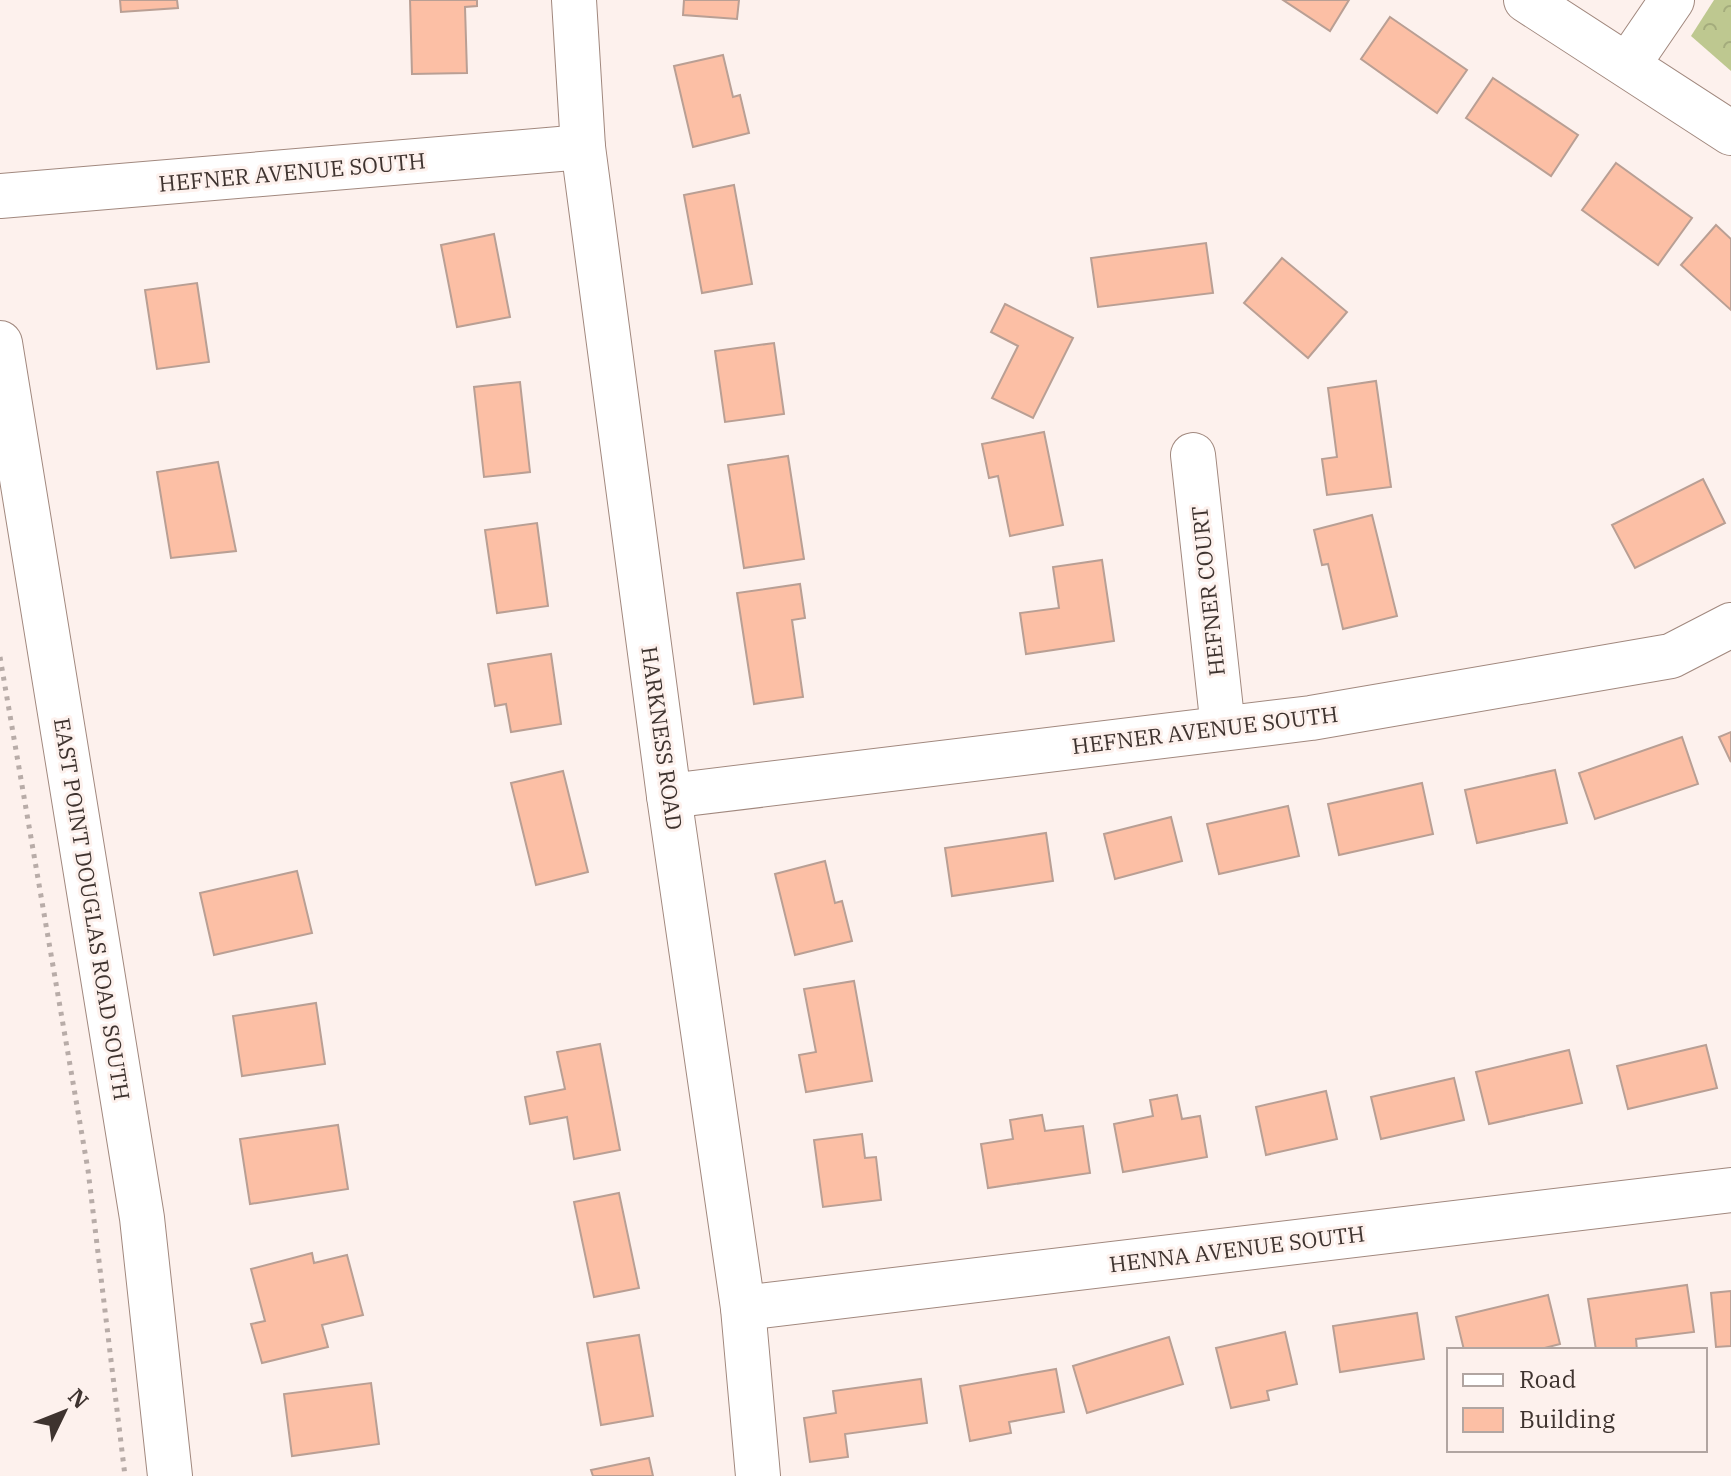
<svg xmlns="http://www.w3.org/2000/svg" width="1731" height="1476" font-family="'IBM Plex Serif',serif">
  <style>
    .park { fill: url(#park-crowns) }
    .building { fill: #fcbfa5; stroke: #b99f94; stroke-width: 2 }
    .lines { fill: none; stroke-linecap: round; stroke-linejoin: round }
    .minor-casing { stroke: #a1887e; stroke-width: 46 }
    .path { stroke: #b8aca8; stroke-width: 5; stroke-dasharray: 4 6; stroke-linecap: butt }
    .minor { stroke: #fff; stroke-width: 44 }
    .labels { text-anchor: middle; stroke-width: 6; stroke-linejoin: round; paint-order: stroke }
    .street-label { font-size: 22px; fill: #3e332f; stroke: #fdf1ed }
  </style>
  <defs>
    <pattern id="park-crowns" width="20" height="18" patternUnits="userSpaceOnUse" patternTransform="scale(2)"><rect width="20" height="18" fill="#bec890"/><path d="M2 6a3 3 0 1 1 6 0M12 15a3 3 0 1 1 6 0" fill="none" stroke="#a4ac7c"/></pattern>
  </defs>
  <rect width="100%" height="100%" fill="#fdf1ed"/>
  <!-- park -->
  <polygon class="park" points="1714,0 1731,0 1731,71 1691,36"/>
  <!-- building -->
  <g class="building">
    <polygon points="120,0 177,0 178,8 121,12"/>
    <polygon points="410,0 477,0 477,6 465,7 467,73 412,74"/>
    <polygon points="684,0 739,0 737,19 683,15"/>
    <polygon points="1283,0 1349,0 1330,31"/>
    <polygon points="1390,17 1467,70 1437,113 1361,59"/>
    <polygon points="723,55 733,97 740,95 749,133 693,147 674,66"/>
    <polygon points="1493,78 1578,135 1551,176 1466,118"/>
    <polygon points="1616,163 1692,218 1658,265 1582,210"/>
    <polygon points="734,185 752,284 702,293 684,195"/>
    <polygon points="1716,225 1731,239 1731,310 1681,265"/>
    <polygon points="494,234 510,317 457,327 441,245"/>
    <polygon points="1206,243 1213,293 1098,307 1091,258"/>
    <polygon points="1282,258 1347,312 1308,358 1244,303"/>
    <polygon points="197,283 209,362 157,369 145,290"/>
    <polygon points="1005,304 1073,338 1033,418 992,398 1018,346 991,332"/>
    <polygon points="774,343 784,414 725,422 715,351"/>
    <polygon points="1376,381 1391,487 1327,495 1322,459 1337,457 1328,388"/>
    <polygon points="520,382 530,472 484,477 474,387"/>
    <polygon points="1044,432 1063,525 1010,536 998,476 989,478 982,444"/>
    <polygon points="788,456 804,559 744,568 728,465"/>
    <polygon points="218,462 236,551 171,558 157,472"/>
    <polygon points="1703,479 1725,523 1635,568 1612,525"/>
    <polygon points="1372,515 1397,616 1343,629 1328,564 1322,565 1314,530"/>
    <polygon points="537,523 548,606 497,613 485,530"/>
    <polygon points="1102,560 1114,641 1026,654 1020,613 1059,608 1053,567"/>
    <polygon points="800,584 805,618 792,620 803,697 754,704 737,593"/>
    <polygon points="551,654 561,724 511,732 506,704 495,706 488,664"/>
    <polygon points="1731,732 1731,762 1719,737"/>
    <polygon points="1682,737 1698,784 1595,819 1579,773"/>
    <polygon points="1555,770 1567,823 1477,843 1465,790"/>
    <polygon points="563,771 588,872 536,885 511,783"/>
    <polygon points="1422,783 1433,834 1339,855 1328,804"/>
    <polygon points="1288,806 1299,856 1219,874 1207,824"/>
    <polygon points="1171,817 1182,861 1115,879 1104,834"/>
    <polygon points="1046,833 1053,881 952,896 945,848"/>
    <polygon points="825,861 835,903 842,901 852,941 795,955 775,874"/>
    <polygon points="297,871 312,933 214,955 200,893"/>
    <polygon points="854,981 872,1081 806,1092 799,1055 816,1052 804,989"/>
    <polygon points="316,1003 325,1064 242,1076 233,1016"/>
    <polygon points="600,1044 620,1150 574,1159 567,1117 530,1124 525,1097 565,1089 557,1052"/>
    <polygon points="1706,1045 1717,1088 1628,1109 1617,1066"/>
    <polygon points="1569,1050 1582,1103 1489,1124 1476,1072"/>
    <polygon points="1454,1078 1464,1120 1381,1139 1371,1097"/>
    <polygon points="1326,1091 1337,1139 1266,1155 1256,1107"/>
    <polygon points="1177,1095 1182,1119 1200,1116 1207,1157 1123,1172 1114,1124 1153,1116 1150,1100"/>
    <polygon points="1042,1115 1045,1131 1083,1126 1090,1173 988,1188 981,1144 1013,1139 1010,1120"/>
    <polygon points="338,1125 348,1189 250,1204 240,1139"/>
    <polygon points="862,1134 865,1158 876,1157 881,1200 823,1207 814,1140"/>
    <polygon points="619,1193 639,1288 594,1297 574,1202"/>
    <polygon points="312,1253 314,1263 347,1255 363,1315 322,1325 328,1347 262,1363 251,1324 265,1321 251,1269"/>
    <polygon points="1687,1285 1694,1332 1636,1339 1637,1350 1596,1350 1588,1299"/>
    <polygon points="1731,1291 1731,1346 1716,1347 1711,1293"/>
    <polygon points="1548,1295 1560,1344 1537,1350 1464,1350 1456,1317"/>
    <polygon points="1417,1313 1424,1359 1340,1372 1333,1326"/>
    <polygon points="1285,1332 1297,1384 1267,1391 1269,1400 1231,1408 1216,1348"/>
    <polygon points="639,1335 653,1416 601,1425 587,1343"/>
    <polygon points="1169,1337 1183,1384 1087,1413 1073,1366"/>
    <polygon points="1056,1369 1064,1412 1009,1422 1011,1433 970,1441 960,1386"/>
    <polygon points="921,1379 927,1423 845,1434 848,1457 810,1462 804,1418 836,1413 833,1391"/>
    <polygon points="371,1383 379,1444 292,1456 284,1394"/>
    <polygon points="649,1458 653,1476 593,1476 591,1470"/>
  </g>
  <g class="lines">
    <!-- minor casing -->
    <g class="minor-casing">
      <g id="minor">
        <polyline points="574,0 583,147 669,796 743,1308 758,1476"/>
        <polyline points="1526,0 1731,133"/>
        <polyline points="1629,63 1672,0"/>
        <polyline points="0,196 583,147"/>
        <polyline points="0,343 142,1218 170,1476"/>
        <polyline points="1193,455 1223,728"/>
        <polyline points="669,796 1311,718 1671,656 1731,625"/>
        <polyline points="743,1308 1731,1190"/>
      </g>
    </g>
    <!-- path -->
    <polyline class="path" points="0,657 88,1170 125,1476"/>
    <!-- minor -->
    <use href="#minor" class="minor"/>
  </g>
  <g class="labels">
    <!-- street labels -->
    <g class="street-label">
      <text transform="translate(292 172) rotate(-5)" y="8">HEFNER AVENUE SOUTH</text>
      <text transform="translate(1208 591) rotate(-96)" y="8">HEFNER COURT</text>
      <text transform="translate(1205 730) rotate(-7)" y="8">HEFNER AVENUE SOUTH</text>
      <text transform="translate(662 738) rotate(82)" y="8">HARKNESS ROAD</text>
      <text transform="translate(92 909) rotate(81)" y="8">EAST POINT DOUGLAS ROAD SOUTH</text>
      <text transform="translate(1237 1249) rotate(-7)" y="8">HENNA AVENUE SOUTH</text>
    </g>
  </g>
  <!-- legend -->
  <rect x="1447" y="1348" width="260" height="104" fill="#fdf1ed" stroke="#b1a5a1" stroke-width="2"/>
  <rect x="1463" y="1374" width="40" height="12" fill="#ffffff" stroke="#b1a5a1" stroke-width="2"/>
  <text x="1519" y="1388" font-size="24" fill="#3e332f">Road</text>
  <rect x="1463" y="1408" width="40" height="24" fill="#fcbfa5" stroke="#b1a5a1" stroke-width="2"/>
  <text x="1519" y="1428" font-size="24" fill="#3e332f">Building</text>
  <!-- north arrow -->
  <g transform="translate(64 1412) rotate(47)" stroke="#fdf1ed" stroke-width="6" paint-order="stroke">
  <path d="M0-6L14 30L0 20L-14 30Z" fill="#3e332f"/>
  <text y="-12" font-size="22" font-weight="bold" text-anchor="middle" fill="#3e332f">N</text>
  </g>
</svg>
